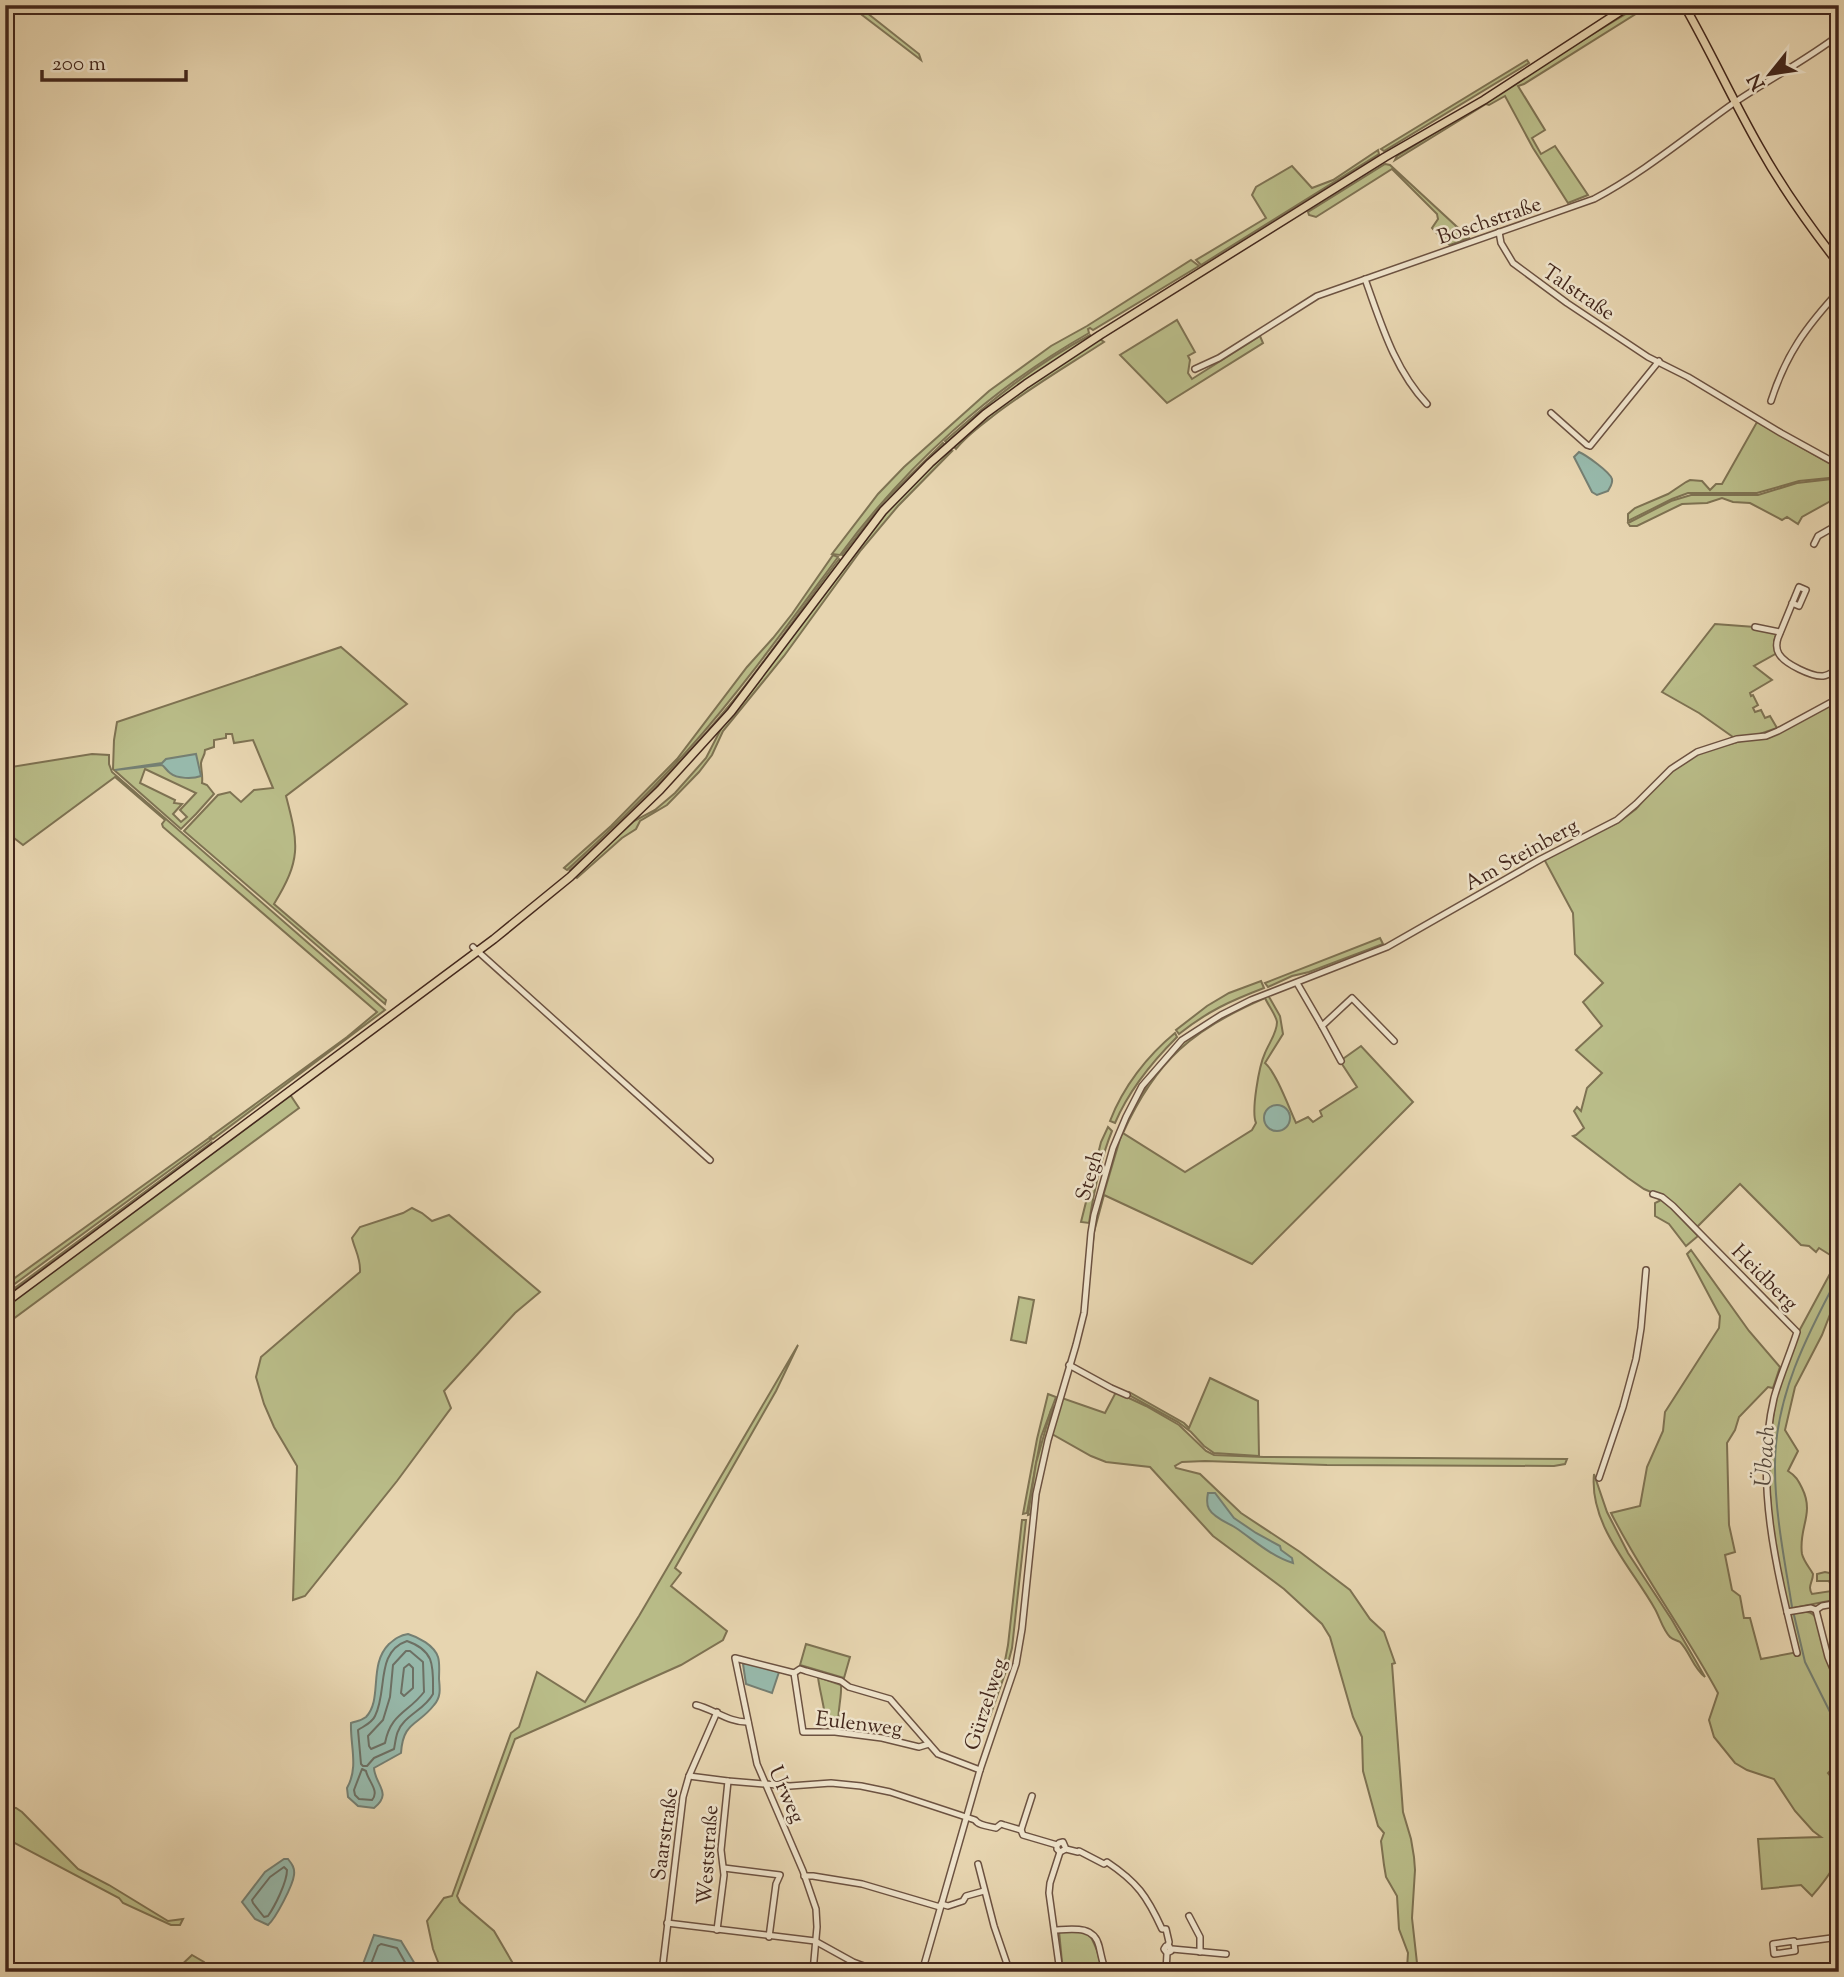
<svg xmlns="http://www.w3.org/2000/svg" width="1844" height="1977" font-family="'Sorts Mill Goudy',serif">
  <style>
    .green { fill: #b9bc88; stroke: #7e7252; stroke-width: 2; fill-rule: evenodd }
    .water { fill: #97b9ab; stroke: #757f72; stroke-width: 2 }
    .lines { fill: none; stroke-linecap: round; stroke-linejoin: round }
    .shore { stroke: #6d7064; stroke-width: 2 }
    .stream { stroke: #757f72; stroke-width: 2 }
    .minor-casing { stroke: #6c5241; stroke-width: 8 }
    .major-casing { stroke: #43271c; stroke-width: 10 }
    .minor { stroke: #efe4cc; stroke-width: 5 }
    .major { stroke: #e7d5b0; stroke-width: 7 }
    .labels { text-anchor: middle; stroke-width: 5; stroke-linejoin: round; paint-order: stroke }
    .street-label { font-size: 21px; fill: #43271c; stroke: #efe4cc }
    .water-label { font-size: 23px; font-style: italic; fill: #584c40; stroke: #efe4cc }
  </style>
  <rect width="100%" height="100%" fill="#e7d5b0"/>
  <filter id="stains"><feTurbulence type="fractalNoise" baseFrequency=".00286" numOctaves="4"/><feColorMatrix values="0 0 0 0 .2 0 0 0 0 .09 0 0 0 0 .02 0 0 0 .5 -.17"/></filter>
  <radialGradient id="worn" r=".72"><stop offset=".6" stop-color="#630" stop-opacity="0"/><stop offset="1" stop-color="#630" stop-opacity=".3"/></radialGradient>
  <!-- green -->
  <g class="green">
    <polygon points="849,5 857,5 919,54 921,60"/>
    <path d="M1641 5H1650L1524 84 1518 86 1545 130 1532 138 1541 154 1555 146 1588 195 1568 203 1533 148 1505 96 1489 105 1486 104 1395 160 1397 156C1479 106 1558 54 1641 5Z"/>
    <polygon points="1527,60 1529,63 1384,151 1381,149"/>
    <polygon points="1378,150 1379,154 1201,265 1196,260 1266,218 1252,195 1256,187 1292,166 1312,188 1333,180"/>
    <polygon points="1385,164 1390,165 1469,238 1450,245 1442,239 1432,228 1438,219 1437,214 1392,169 1316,217 1309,215 1308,212"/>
    <path d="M1191 260 1199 266 1093 330 1090 328 1088 329 1089 333C992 388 906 465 840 555L832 554 878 494 904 467 989 391 1051 346 1087 326Z"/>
    <polygon points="1177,320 1195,352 1188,356 1190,360 1188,373 1192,379 1260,336 1263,343 1167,403 1120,355"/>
    <path d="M1090 335 1091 337 1002 397 947 443 945 441C989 402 1037 363 1090 335Z"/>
    <path d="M1100 339 1104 342C1067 366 1028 389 993 416 980 426 966 436 956 449L955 448 956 442 1015 394Z"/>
    <polygon points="1757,422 1839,469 1839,477 1799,481 1757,493 1688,493 1672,499 1628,521 1628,514 1635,508 1668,494 1686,482 1690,480 1702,481 1710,490 1716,484 1722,484"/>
    <polygon points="943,443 945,445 894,495 844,556 842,555 886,499"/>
    <polygon points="947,450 952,451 898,506 861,550 784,656 723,731 712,755 699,772 667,805 640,821 636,829 622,838 577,878 575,876 634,821 655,810 675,793 706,758 723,725 780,653 842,567 892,505"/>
    <polygon points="1832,479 1837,480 1836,498 1802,517 1798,524 1787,517 1782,520 1750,503 1733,502 1722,498 1707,503 1682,504 1637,526 1630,526 1628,523 1671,501 1691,495 1758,495 1797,483"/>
    <path d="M833 555 838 557C790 622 742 689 688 750 650 792 609 832 567 870L564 868 611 826 677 759 747 667 773 638 792 614Z"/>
    <path d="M839 559 841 561C786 638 728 717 661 785 633 814 603 842 573 870L569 871C627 818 683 762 733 701 770 655 803 606 839 559Z"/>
    <polygon points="1715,624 1755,627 1777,632 1774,641 1777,653 1754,666 1772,680 1750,693 1751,696 1753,695 1758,705 1753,708 1755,712 1761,710 1765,718 1770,716 1777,728 1757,735 1733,737 1699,713 1662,692"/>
    <path d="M341 647 407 704 286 796C299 845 301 860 274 904L386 1000 385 1004 184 831 218 795 230 792 241 802 254 790 273 788 253 740 234 743 232 734H226V738L214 740V747L205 750C205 756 202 757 201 763 201 770 203 776 202 783L207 785 214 794 196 814 181 829 113 769 114 740 117 722ZM145 769 196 793 180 810 187 817 181 822 173 814 182 804 174 803 175 800 140 783Z"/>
    <polygon points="1839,699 1839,1252 1835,1258 1819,1248 1816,1252 1809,1246 1801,1245 1740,1184 1696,1228 1663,1197 1644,1189 1628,1178 1573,1136 1576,1135 1584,1128 1574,1111 1577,1107 1581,1111 1587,1088 1602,1073 1576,1050 1602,1026 1583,1002 1603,983 1575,954 1573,913 1544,859 1619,822 1636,809 1662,779 1690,758 1705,751 1741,741 1766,738"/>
    <polygon points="92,754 109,755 109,764 112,772 385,1010 213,1139 210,1137 347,1037 377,1012 163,827 162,824 165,820 115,777 23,845 5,831 5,768"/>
    <polygon points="1380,938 1383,944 1309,972 1292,976 1268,987 1265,983"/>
    <path d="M1261 981 1264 988C1230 1001 1208 1011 1179 1034L1176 1030 1207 1006 1229 993Z"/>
    <path d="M1268 995 1280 1016 1283 1034 1265 1063C1276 1072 1289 1108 1296 1123L1308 1117 1313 1122 1322 1116 1320 1111 1357 1087 1340 1061 1361 1046 1413 1102 1252 1264 1104 1195 1094 1232 1090 1269 1093 1230 1120 1139 1132 1111 1152 1076 1185 1041 1226 1014ZM1265 998C1268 1005 1276 1015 1277 1022 1277 1033 1269 1043 1265 1053 1259 1066 1251 1111 1256 1123L1252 1130 1185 1172 1123 1133C1156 1060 1193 1029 1265 998Z"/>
    <path d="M1175 1033 1177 1037C1151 1063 1129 1090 1115 1123L1110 1121C1123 1087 1147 1056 1175 1033Z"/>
    <polygon points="289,1096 291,1096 299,1108 5,1325 5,1305 119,1223"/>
    <path d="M1108 1127 1112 1131C1100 1160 1094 1191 1089 1223L1081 1222 1101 1142Z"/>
    <polygon points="209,1138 211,1140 5,1291 5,1285"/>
    <polygon points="211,1143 210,1147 5,1297 5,1295 23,1282"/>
    <polygon points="1661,1200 1671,1208 1698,1236 1686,1246 1669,1224 1655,1216 1655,1203"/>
    <path d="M412 1208 422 1213 432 1221 449 1215 540 1292 515 1313 444 1391 451 1408 397 1481 305 1596 293 1600 297 1466 274 1427 264 1404 256 1377 261 1357 360 1272C361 1259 355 1250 352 1238L360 1227 403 1213Z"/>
    <path d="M1691 1250 1749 1331 1780 1367 1773 1388 1768 1387 1739 1417 1735 1430 1727 1443 1729 1525 1735 1552 1725 1555 1732 1590 1740 1596 1744 1618H1750L1761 1659 1798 1652 1789 1614C1799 1613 1810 1608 1816 1618L1826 1657 1839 1688V1762L1828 1773 1839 1787V1850H1837C1838 1866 1823 1883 1812 1896L1801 1885 1762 1889 1758 1839 1821 1837 1813 1831 1795 1811 1774 1779 1747 1770 1735 1763 1714 1737 1709 1720 1718 1693C1685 1632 1643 1576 1611 1513L1640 1506 1647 1467 1663 1431 1665 1412 1719 1328 1720 1316 1687 1254Z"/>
    <path d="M1839 1257V1291L1822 1335 1795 1387 1785 1430 1798 1451 1788 1471C1796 1476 1798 1480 1802 1488 1815 1514 1798 1528 1802 1554 1804 1562 1810 1568 1813 1574 1813 1582 1807 1586 1812 1594L1832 1591V1587L1829 1581H1817V1574L1825 1572 1839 1575V1599L1788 1609 1776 1551 1771 1513 1768 1455 1771 1430 1776 1398 1797 1335Z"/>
    <polygon points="1019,1297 1034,1300 1026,1343 1011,1340"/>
    <polygon points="798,1345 776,1391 675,1568 681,1573 671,1586 727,1631 723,1640 681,1665 515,1739 457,1896 460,1902 494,1931 518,1972 442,1972 433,1949 427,1921 444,1898 452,1896 511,1733 519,1727 537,1672 585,1702 639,1616"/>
    <polygon points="1210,1378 1258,1401 1259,1456 1214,1453 1204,1446 1191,1432 1178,1422 1127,1394 1129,1392 1184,1423 1189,1428"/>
    <polygon points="1116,1392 1146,1406 1179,1425 1206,1451 1214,1455 1264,1457 1567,1459 1565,1464 1554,1466 1327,1465 1205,1461 1182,1462 1175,1466 1176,1468 1200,1474 1241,1513 1300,1552 1350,1590 1370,1619 1384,1632 1395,1663 1392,1664 1403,1812 1411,1839 1414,1857 1415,1870 1412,1918 1418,1972 1392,1972 1407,1968 1408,1953 1399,1929 1397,1896 1386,1877 1384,1865 1381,1841 1384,1833 1378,1826 1363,1771 1362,1737 1353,1717 1330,1637 1322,1624 1284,1589 1213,1536 1150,1467 1106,1462 1091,1456 1052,1434 1062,1398 1105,1413"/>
    <polygon points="1048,1394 1056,1397 1041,1437 1027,1513 1023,1514 1037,1439"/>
    <polygon points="1053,1408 1034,1492 1031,1514 1028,1515 1036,1463 1051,1410"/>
    <path d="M1594 1474 1607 1512 1628 1553 1672 1620 1705 1677C1693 1668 1690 1652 1680 1642 1677 1640 1673 1640 1670 1637 1663 1630 1660 1618 1655 1609 1632 1568 1589 1525 1594 1474Z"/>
    <polygon points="1022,1520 1026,1520 1012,1648 1006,1671 990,1716 985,1715 1004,1666 1008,1645"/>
    <polygon points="806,1644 850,1657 844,1678 800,1665"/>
    <path d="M818 1677 841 1685C842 1700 836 1714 839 1729H825C827 1712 820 1695 818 1677Z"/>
    <polygon points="5,1807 16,1808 22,1812 78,1869 109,1885 168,1921 183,1919 180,1925 171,1925 123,1903 119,1898 5,1838"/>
    <path d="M1077 1930 1090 1935C1096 1947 1101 1958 1101 1972H1063L1059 1931Z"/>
    <polygon points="192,1955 204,1962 212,1972 174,1972"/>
  </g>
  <!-- water -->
  <g class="water">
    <path d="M1579 452C1586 455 1610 472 1612 479 1613 484 1610 487 1608 491L1597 495 1592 492 1574 457Z"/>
    <path d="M196 754 201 776C193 779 177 779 170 773 167 771 165 767 162 765L115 770 162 763 166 759Z"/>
    <circle cx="1277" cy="1118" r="13"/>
    <path d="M1208 1493H1215L1234 1518 1256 1533 1280 1546 1281 1550 1292 1558 1293 1563C1271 1556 1255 1541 1236 1528 1228 1523 1214 1518 1209 1509 1206 1504 1207 1498 1208 1493Z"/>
    <path d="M408 1634C418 1637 434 1645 438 1657 440 1663 439 1672 439 1679 440 1689 441 1697 434 1705 418 1726 403 1721 401 1753L374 1768C375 1785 393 1793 374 1808L358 1806 348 1797 347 1788C359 1767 350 1745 351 1723 356 1721 361 1721 366 1717 383 1699 368 1665 389 1644 395 1639 400 1635 408 1634Z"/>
    <polygon points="748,1663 779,1672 772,1693 746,1684 743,1664"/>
    <path d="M284 1859H288C292 1864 295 1868 294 1875 293 1885 276 1918 268 1925L255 1919 242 1902 265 1872Z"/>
    <polygon points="374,1935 401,1941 415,1964 412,1972 360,1972"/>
  </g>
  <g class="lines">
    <!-- shore -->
    <g class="shore">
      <path d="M407 1641C436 1651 433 1668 433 1694 426 1707 413 1712 404 1722 396 1730 396 1739 394 1749L374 1758 367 1766H363L361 1764 358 1730C364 1726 372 1723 375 1716 388 1691 375 1652 407 1641Z"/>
      <path d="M406 1651H410L423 1662 424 1692C408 1713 391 1713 385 1743L371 1749 369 1746 368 1736 383 1720 390 1697 393 1665Z"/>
      <polygon points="409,1664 413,1668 413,1688 404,1696 401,1693 404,1668"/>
      <path d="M362 1769 366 1771C368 1781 380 1791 372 1800L359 1799 355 1795 354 1790Z"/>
      <path d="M284 1867 287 1870C287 1882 275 1906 268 1916L264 1917 253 1903 252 1900 270 1877Z"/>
      <polyline points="368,1972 378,1946 381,1944 397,1948 406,1964 406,1972"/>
    </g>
    <!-- stream -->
    <g class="stream">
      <path d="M1792 1607C1785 1562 1775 1514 1775 1468 1774 1398 1807 1335 1839 1275"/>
      <polyline points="1794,1615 1805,1662 1839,1730"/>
    </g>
    <!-- minor casing -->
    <g class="minor-casing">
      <g id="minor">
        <polyline points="1499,232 1501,243 1513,263 1567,303 1648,357 1688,377 1781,433 1839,465"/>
        <path d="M1365 279C1381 323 1394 369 1427 404"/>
        <path d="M1195 369 1219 358 1317 296 1594 199C1643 173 1686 137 1731 105 1766 81 1805 61 1839 35"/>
        <path d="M1771 401C1786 354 1806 327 1839 291"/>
        <polyline points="1551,413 1587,445 1590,446 1659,361"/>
        <polyline points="1839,496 1839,501"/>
        <polyline points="1814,544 1818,536 1839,524"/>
        <path d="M1792 603 1799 606 1806 590 1799 587 1778 638C1776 644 1776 649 1779 654 1785 664 1812 677 1823 676 1829 675 1834 671 1839 669"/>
        <polyline points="1755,627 1780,632"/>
        <polyline points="473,947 710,1160"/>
        <polyline points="1297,983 1322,1026 1352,998 1394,1041"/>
        <polyline points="1322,1026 1341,1061"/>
        <path d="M1653 1194 1662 1197 1673 1206 1797 1332C1790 1354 1780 1376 1774 1398 1754 1482 1777 1572 1797 1653"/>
        <polyline points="1069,1365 1111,1388 1127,1395"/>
        <polyline points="1599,1478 1623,1407 1636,1359 1641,1328 1646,1270"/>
        <polyline points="1816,1610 1828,1657 1839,1683"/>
        <polyline points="1787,1612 1811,1608 1816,1610 1822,1606 1839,1603"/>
        <polyline points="794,1673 803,1732 835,1732 882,1738 919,1747 929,1744"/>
        <path d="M696 1705C713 1709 730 1723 748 1722"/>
        <path d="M689 1776 728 1781 790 1786 831 1783 861 1786 890 1792 975 1820C979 1826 989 1826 996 1828L1001 1824 1004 1825 1021 1830 1023 1835 1057 1845"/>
        <polyline points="1021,1830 1032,1796"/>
        <path d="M1066 1849 1063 1842 1059 1843 1057 1845V1849L1060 1852 1066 1849 1078 1852 1079 1851 1104 1864 1107 1862C1137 1882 1147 1896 1162 1929H1166L1169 1942 1168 1946"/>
        <polyline points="978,1864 994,1926 1007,1964 1007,1972"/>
        <polyline points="724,1868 780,1875 776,1884 769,1937"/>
        <polyline points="804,1876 813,1876 862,1884 940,1907"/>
        <polyline points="941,1904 948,1906 963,1901 966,1896 984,1891"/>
        <polyline points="1189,1916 1200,1937 1200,1952"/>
        <polyline points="667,1923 815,1941 853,1962 880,1972"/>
        <polyline points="717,1930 724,1875 721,1850 728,1781"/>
        <path d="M1055 1930C1072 1929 1094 1925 1099 1946 1101 1954 1102 1961 1105 1969"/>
        <polyline points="1794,1943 1795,1951 1774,1954 1773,1944 1794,1941 1794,1943 1839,1937"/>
        <polyline points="1172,1949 1226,1954"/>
        <polyline points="662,1972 683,1797 689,1776 717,1712"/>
        <polyline points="813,1972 817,1927 816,1909 803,1871 757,1764 735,1658 794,1673 800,1669 806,1671 841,1681 849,1687 890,1699 938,1754 980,1770"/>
        <polyline points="922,1972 980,1770 1016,1664 1022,1629 1036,1494 1048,1440 1076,1345 1084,1313 1091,1233 1094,1215 1113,1148 1126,1117 1142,1086 1182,1040 1221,1015 1251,1000 1387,947 1541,859 1617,820 1636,804 1671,769 1697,752 1737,739 1766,736 1778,731 1839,698"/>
        <polyline points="1060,1972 1049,1893 1050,1883 1060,1852"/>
        <polyline points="1102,1972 1107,1968 1110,1972"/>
        <polyline points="1166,1972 1167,1953 1164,1949 1166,1946 1169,1946 1171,1951 1167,1953"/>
      </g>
    </g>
    <!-- major casing -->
    <g class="major-casing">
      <g id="major">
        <path d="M1684 5C1711 52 1733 101 1760 148 1783 189 1810 227 1839 264"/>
        <polyline points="5,1303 494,939 570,877 660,790 731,712 883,511 930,463 985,414 1026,384 1100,335 1385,157 1484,100 1630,5"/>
      </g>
    </g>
    <!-- minor -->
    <use href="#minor" class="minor"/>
    <!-- major -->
    <use href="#major" class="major"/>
  </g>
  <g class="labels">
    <!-- street labels -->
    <g class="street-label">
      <text transform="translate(1489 220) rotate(-19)" y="7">Boschstraße</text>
      <text transform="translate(1579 292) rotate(34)" y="7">Talstraße</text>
      <text transform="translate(1521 854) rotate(-29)" y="7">Am Steinberg</text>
      <text transform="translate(1089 1175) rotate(-74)" y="7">Stegh</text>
      <text transform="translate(1765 1277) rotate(45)" y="7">Heidberg</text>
      <text transform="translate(985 1704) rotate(-72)" y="7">Gürzelweg</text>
      <text transform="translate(859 1723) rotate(7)" y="7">Eulenweg</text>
      <text transform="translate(787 1794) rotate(66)" y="7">Urweg</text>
      <text transform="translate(664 1834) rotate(-82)" y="7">Saarstraße</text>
      <text transform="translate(707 1855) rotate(-86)" y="7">Weststraße</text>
    </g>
    <!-- water labels -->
    <g class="water-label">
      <text transform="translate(1764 1456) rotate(-86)" y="8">Übach</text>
    </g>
  </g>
  <!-- margin -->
  <rect width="1844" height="1977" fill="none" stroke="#e7d5b0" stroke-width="28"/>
  <rect x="7" y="7" width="1830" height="1963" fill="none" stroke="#43271c" stroke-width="3.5"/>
  <rect x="14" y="14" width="1816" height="1949" fill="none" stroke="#43271c" stroke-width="2"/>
  <!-- north arrow -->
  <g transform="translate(1770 74) rotate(240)" stroke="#efe4cc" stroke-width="5" paint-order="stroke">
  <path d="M0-5L12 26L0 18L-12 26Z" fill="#43271c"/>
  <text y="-10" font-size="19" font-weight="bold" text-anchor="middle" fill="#43271c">N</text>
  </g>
  <!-- scale -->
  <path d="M42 70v10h144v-10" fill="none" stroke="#43271c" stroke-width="3.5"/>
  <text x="52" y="70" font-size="21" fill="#43271c" stroke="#efe4cc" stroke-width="5" paint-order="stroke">200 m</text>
  <rect width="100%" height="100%" filter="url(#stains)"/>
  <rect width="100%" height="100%" fill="url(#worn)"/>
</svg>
